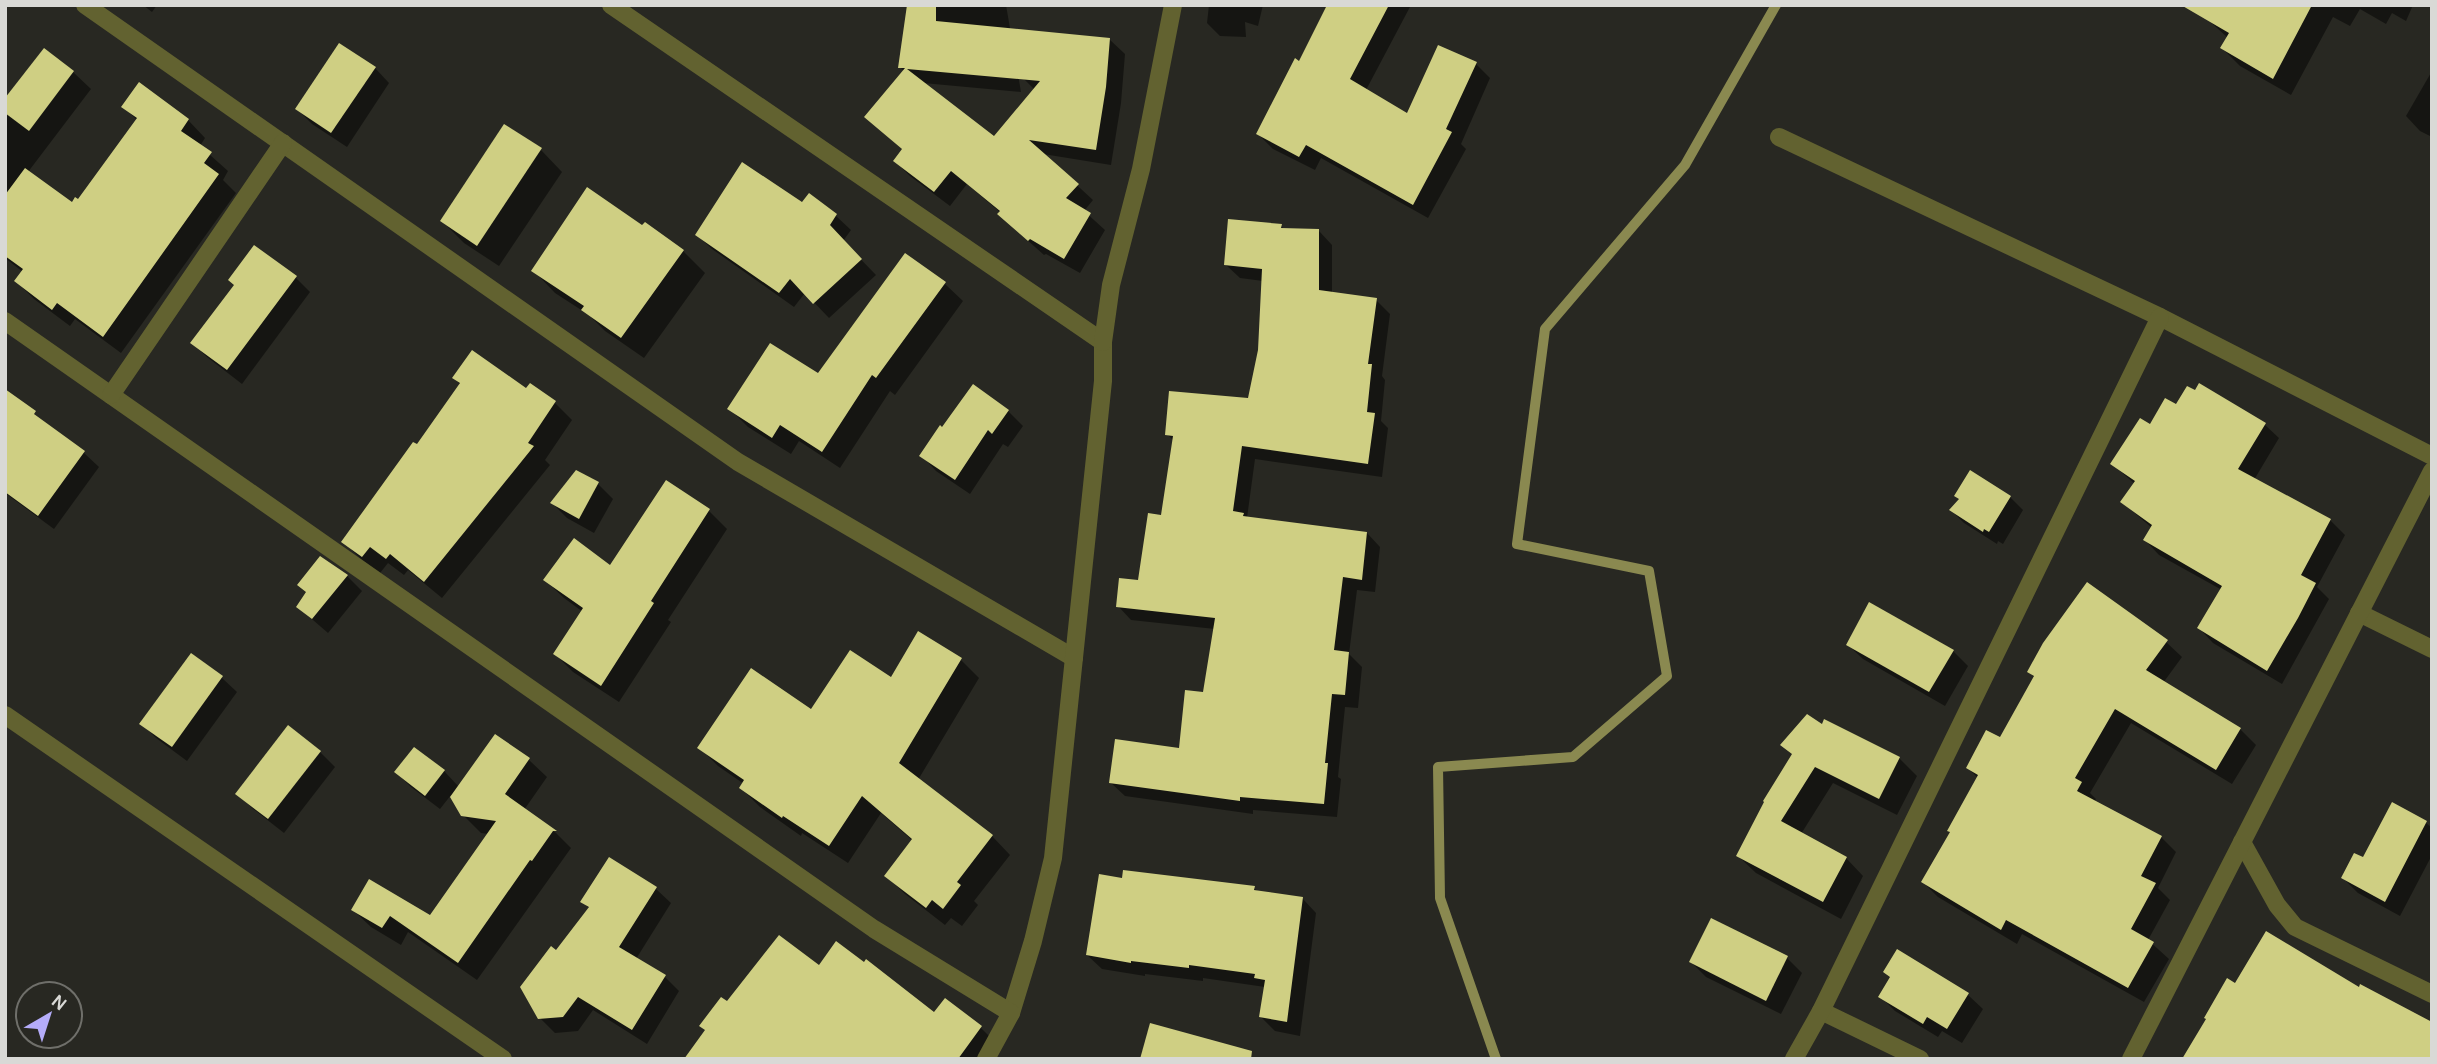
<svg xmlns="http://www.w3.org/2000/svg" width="2437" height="1064" font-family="Karla,sans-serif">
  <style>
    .shadow { fill: #0007 }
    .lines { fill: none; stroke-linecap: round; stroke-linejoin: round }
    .stream { stroke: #8a8950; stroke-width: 10 }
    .building { fill: #cfcf83; fill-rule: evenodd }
    .street { stroke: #626230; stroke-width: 18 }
  </style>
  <rect width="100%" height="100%" fill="#282822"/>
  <!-- shadow -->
  <g class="shadow">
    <polygon points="143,5 157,5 152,12"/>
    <polygon points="918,5 1006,5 1021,92 923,83 994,139 1035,90 1023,78 1109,39 1125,54 1121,103 1111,165 1043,154 1093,200 1084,211 1105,230 1080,273 1046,254 1044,255 1015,229 1001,213 967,184 950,206 910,176 895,161 903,150 866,117 905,72 900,67"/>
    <polygon points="1209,5 1263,5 1258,26 1245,22 1246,37 1220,36 1207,23"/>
    <polygon points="1329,5 1411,5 1366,90 1408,116 1476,64 1490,78 1461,144 1466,149 1428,218 1321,158 1315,170 1273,149 1258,134 1300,63"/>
    <polygon points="2212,5 2413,5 2406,21 2392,13 2386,24 2360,9 2350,26 2333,17 2291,95 2240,66 2222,48 2228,38 2205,17"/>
    <polygon points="375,68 389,83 347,147 312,124 297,109"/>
    <polygon points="2432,71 2432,137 2420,131 2406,116"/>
    <polygon points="73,72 91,89 28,172 72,204 78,201 138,121 124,107 188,120 205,138 200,146 228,171 223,180 236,193 121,353 75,319 70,326 34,299 16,281 23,272 5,258 5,118 8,115 5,113"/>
    <polygon points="541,150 562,172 499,266 464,243 442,221"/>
    <polygon points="809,195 836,216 851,230 843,241 876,275 829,318 805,293 794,307 712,249 697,235 802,204"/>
    <polygon points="1281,226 1285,230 1319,231 1332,245 1332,294 1376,300 1390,314 1382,376 1385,380 1381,421 1388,428 1382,477 1255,459 1247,518 1367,533 1380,547 1375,592 1357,590 1349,654 1362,667 1358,708 1345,707 1338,777 1341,779 1337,817 1253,810 1253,814 1125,796 1111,783 1181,750 1205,694 1215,629 1131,620 1118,606 1139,582 1163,517 1174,441 1167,434 1249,400 1259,350 1263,281 1240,278 1226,265"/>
    <polygon points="683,251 705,273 644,358 605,331 589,315 555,293 534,271"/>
    <polygon points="295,277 310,292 242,384 207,357 192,343"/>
    <polygon points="945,284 963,301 895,395 890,391 840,468 799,441 791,454 748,427 730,409 818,375"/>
    <polygon points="454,378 527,391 530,386 555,403 572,420 545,460 550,465 442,598 408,570 404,575 388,563 380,573 361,559 344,542 417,447 461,385"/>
    <polygon points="974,386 1008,411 1023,426 1008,447 1003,444 970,494 936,471 922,456"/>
    <polygon points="5,391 84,453 99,467 54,529 5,493"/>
    <polygon points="2177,406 2264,424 2279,438 2254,480 2330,520 2345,535 2317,587 2329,599 2282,684 2213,643 2199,628 2222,590 2159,555 2145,540 2152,528 2122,502 2135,484 2112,464 2150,427"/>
    <polygon points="666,482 709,511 727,529 668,620 671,622 619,702 573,672 555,654 583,612 564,598 545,580 610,567"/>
    <polygon points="598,484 613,499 594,533 567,518 552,503"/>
    <polygon points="2010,497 2023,510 2003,544 1998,541 1997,544 1964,523 1951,510"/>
    <polygon points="347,576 362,591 328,633 298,607"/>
    <polygon points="2166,642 2182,657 2163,683 2240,729 2256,745 2232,784 2131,723 2090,793 2096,799 2094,802 2161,837 2176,852 2158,888 2170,900 2148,940 2169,959 2144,1002 2022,934 2017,944 1938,897 1923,882 1952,833 1978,778 1968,768 2001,740 2035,678 2029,672"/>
    <polygon points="1848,645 1953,651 1968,666 1945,706 1863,659"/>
    <polygon points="191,655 222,678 237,692 187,761 156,738 141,723"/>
    <polygon points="960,659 979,678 918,780 992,836 1010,855 974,901 978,905 962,926 951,918 945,925 905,894 886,876 913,841 881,813 848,863 802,833 801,836 760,807 741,788 744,784 718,766 699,747 812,712 891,679"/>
    <polygon points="1823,727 1899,758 1917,776 1897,815 1833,783 1801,834 1846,858 1863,876 1841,919 1756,873 1738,856"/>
    <polygon points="320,752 335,767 284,833 252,808 238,794"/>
    <polygon points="529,760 547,777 524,810 556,833 571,848 477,980 408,932 401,945 371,927 353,910 431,917 489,834 481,833 462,814 451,795 440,809 411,787 396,772 444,771 459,787"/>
    <polygon points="2392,805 2426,823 2432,828 2432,855 2400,916 2358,893 2343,878 2364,859"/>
    <polygon points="609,859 656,889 671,903 636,959 664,976 679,991 647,1044 593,1010 578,1031 555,1033 540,1018 556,953 590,909 583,902"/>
    <polygon points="1123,880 1254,888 1259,893 1302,898 1316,913 1300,1036 1275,1031 1261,1017 1265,987 1203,978 1203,981 1145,974 1145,976 1102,969 1087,955"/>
    <polygon points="1787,958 1802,973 1781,1014 1706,977 1691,962"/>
    <polygon points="819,967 935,1014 945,1000 981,1028 999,1046 989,1059 684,1059 727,1004"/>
    <polygon points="1968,995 1983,1009 1962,1043 1942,1031 1938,1037 1895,1011 1881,997"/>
  </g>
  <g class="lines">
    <!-- stream -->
    <polyline class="stream" points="1496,1059 1440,898 1438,767 1573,757 1667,676 1649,571 1517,544 1545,329 1685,165 1776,5"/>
  </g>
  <!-- building -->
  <g class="building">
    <path d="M907 5H936V21L1110 38 1106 87 1096 150 1029 140 1079 184 1066 198 1091 213 1064 259 1030 239 1028 241 997 214 1000 211 951 171 934 192 893 161 902 149 864 117 905 68H898ZM907 69 1040 81 994 136Z"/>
    <polygon points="1327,5 1389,5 1350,79 1407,113 1438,45 1477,62 1446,129 1452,132 1413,205 1306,145 1299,157 1256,134 1295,58 1299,61"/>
    <polygon points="2181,5 2312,5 2273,79 2220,48 2229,33"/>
    <polygon points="339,43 376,67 331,133 295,109"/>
    <polygon points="44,48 74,71 29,131 5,113 5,98"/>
    <polygon points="139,82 189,119 181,131 212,152 204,163 219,174 103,337 57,303 52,310 14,281 23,269 5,256 5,195 25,168 72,202 75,197 78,199 137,118 121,107"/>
    <polygon points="504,124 542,148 477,246 440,221"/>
    <polygon points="742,162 802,202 809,193 837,214 830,225 862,259 813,304 790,279 779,293 695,235"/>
    <polygon points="587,187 642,225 645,222 684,250 621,338 581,310 584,306 531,271"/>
    <polygon points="1228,219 1282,224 1281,228 1319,229 1319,290 1377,298 1368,364 1372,364 1367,412 1375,413 1368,464 1242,446 1233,511 1244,513 1243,516 1367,532 1362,580 1343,577 1334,650 1349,652 1345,695 1332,694 1325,763 1328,763 1324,804 1240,797 1240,801 1109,783 1115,739 1179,748 1185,690 1203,692 1215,618 1116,607 1119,578 1138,580 1148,513 1161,515 1173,436 1165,435 1169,391 1248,398 1258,350 1262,269 1224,265"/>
    <polygon points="254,245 297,276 227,370 190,343 234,285 228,280"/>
    <polygon points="905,253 946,282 876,378 872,375 822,452 780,425 772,438 727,409 770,343 818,373"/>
    <polygon points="472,350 526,388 530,383 556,401 528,443 534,446 424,582 390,554 386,559 370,547 362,557 341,542 413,442 417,444 460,383 452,378"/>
    <polygon points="2199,383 2266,423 2238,469 2331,519 2301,575 2316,583 2298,618 2267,671 2197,628 2222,586 2143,540 2152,525 2120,502 2135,481 2110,464 2140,418 2150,424 2165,398 2176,404 2187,386 2195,390"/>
    <polygon points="973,384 1009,410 992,434 988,430 955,480 919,456 940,425 942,427"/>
    <polygon points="5,389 36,411 34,414 85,451 38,516 5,492"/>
    <polygon points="576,470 599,482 579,519 550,503"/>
    <polygon points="1970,470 2011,496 1989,532 1984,529 1983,532 1949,510 1959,499 1954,496"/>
    <polygon points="666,480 710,509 651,601 654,603 601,686 553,654 583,608 543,580 574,538 610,565"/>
    <polygon points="320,556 348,575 312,619 296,607 306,592 297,585"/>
    <polygon points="2087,582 2168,640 2146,670 2241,728 2216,770 2115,709 2075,778 2082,782 2077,791 2162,836 2141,876 2156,883 2131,929 2154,942 2128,988 2006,920 2001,930 1921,882 1950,832 1947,831 1978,775 1966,768 1986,730 2000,737 2034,676 2027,672 2043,643"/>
    <polygon points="1869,602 1954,650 1929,692 1846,645"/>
    <polygon points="918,631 962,658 899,763 993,835 957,882 961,885 943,909 932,900 926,908 884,876 912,839 862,796 829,846 783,816 782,818 739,788 744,780 697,748 751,668 811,709 850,650 891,677"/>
    <polygon points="191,653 223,676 172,747 139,724"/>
    <polygon points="1807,714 1822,724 1824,719 1900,757 1879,799 1815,767 1781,821 1847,857 1823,902 1736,856 1764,802 1763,801 1792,754 1780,745"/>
    <polygon points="288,725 321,751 268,819 235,794"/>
    <polygon points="495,734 530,758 505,794 557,831 553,831 532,861 530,860 458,963 390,916 382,928 351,910 369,879 430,915 496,821 461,816 450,797"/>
    <polygon points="414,747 445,770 425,796 394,772"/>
    <polygon points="2392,802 2427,821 2385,902 2341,878 2354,853 2363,857"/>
    <polygon points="609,857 657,887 619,947 666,975 632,1030 578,997 563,1017 538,1019 520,987 551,946 556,950 589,907 580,902"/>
    <polygon points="1123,870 1255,886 1254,890 1303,897 1287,1022 1259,1017 1265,980 1254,978 1255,974 1189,965 1189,968 1131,961 1131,963 1086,955 1099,874 1122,878"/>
    <polygon points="1711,918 1788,956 1766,1001 1689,962"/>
    <polygon points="2266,931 2359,987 2360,984 2432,1022 2432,1059 2182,1059 2206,1019 2204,1018 2227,978 2235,983"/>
    <polygon points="779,935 819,965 836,941 864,962 866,959 934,1012 945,998 982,1026 958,1059 684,1059 705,1030 699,1026 721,997 727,1001"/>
    <polygon points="1897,949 1969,993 1947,1029 1927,1017 1923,1024 1878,997 1890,977 1883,972"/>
    <polygon points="1150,1023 1252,1051 1251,1059 1140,1059"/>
  </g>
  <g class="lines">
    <!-- street -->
    <g class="street">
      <polyline points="85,5 738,462 1074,658"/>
      <polyline points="611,5 1103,342 1103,381 1053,858 1033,941 1011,1013"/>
      <polyline points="1779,137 2160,317 2432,456"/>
      <polyline points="5,321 874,929 1011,1013 986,1059"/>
      <polyline points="1103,342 1111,285 1141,169 1173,5"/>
      <polyline points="111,395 283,143"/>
      <polyline points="2359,613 2432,649"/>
      <polyline points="5,715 503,1059"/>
      <polyline points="2242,842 2277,905 2295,927 2432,994"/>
      <polyline points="1821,1011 1920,1059"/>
      <polyline points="1794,1059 1821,1011 2160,317"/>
      <polyline points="2131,1059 2432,471"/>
    </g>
  </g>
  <!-- border -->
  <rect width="2437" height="1064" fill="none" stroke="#d9d9d6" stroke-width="14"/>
  <!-- north arrow -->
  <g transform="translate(49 1015) rotate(39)"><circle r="33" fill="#282822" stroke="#6f6f6a" stroke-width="2"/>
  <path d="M0-5L12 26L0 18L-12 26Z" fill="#b4acf9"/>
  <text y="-10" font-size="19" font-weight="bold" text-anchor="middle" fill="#d9d9d6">N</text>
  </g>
</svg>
